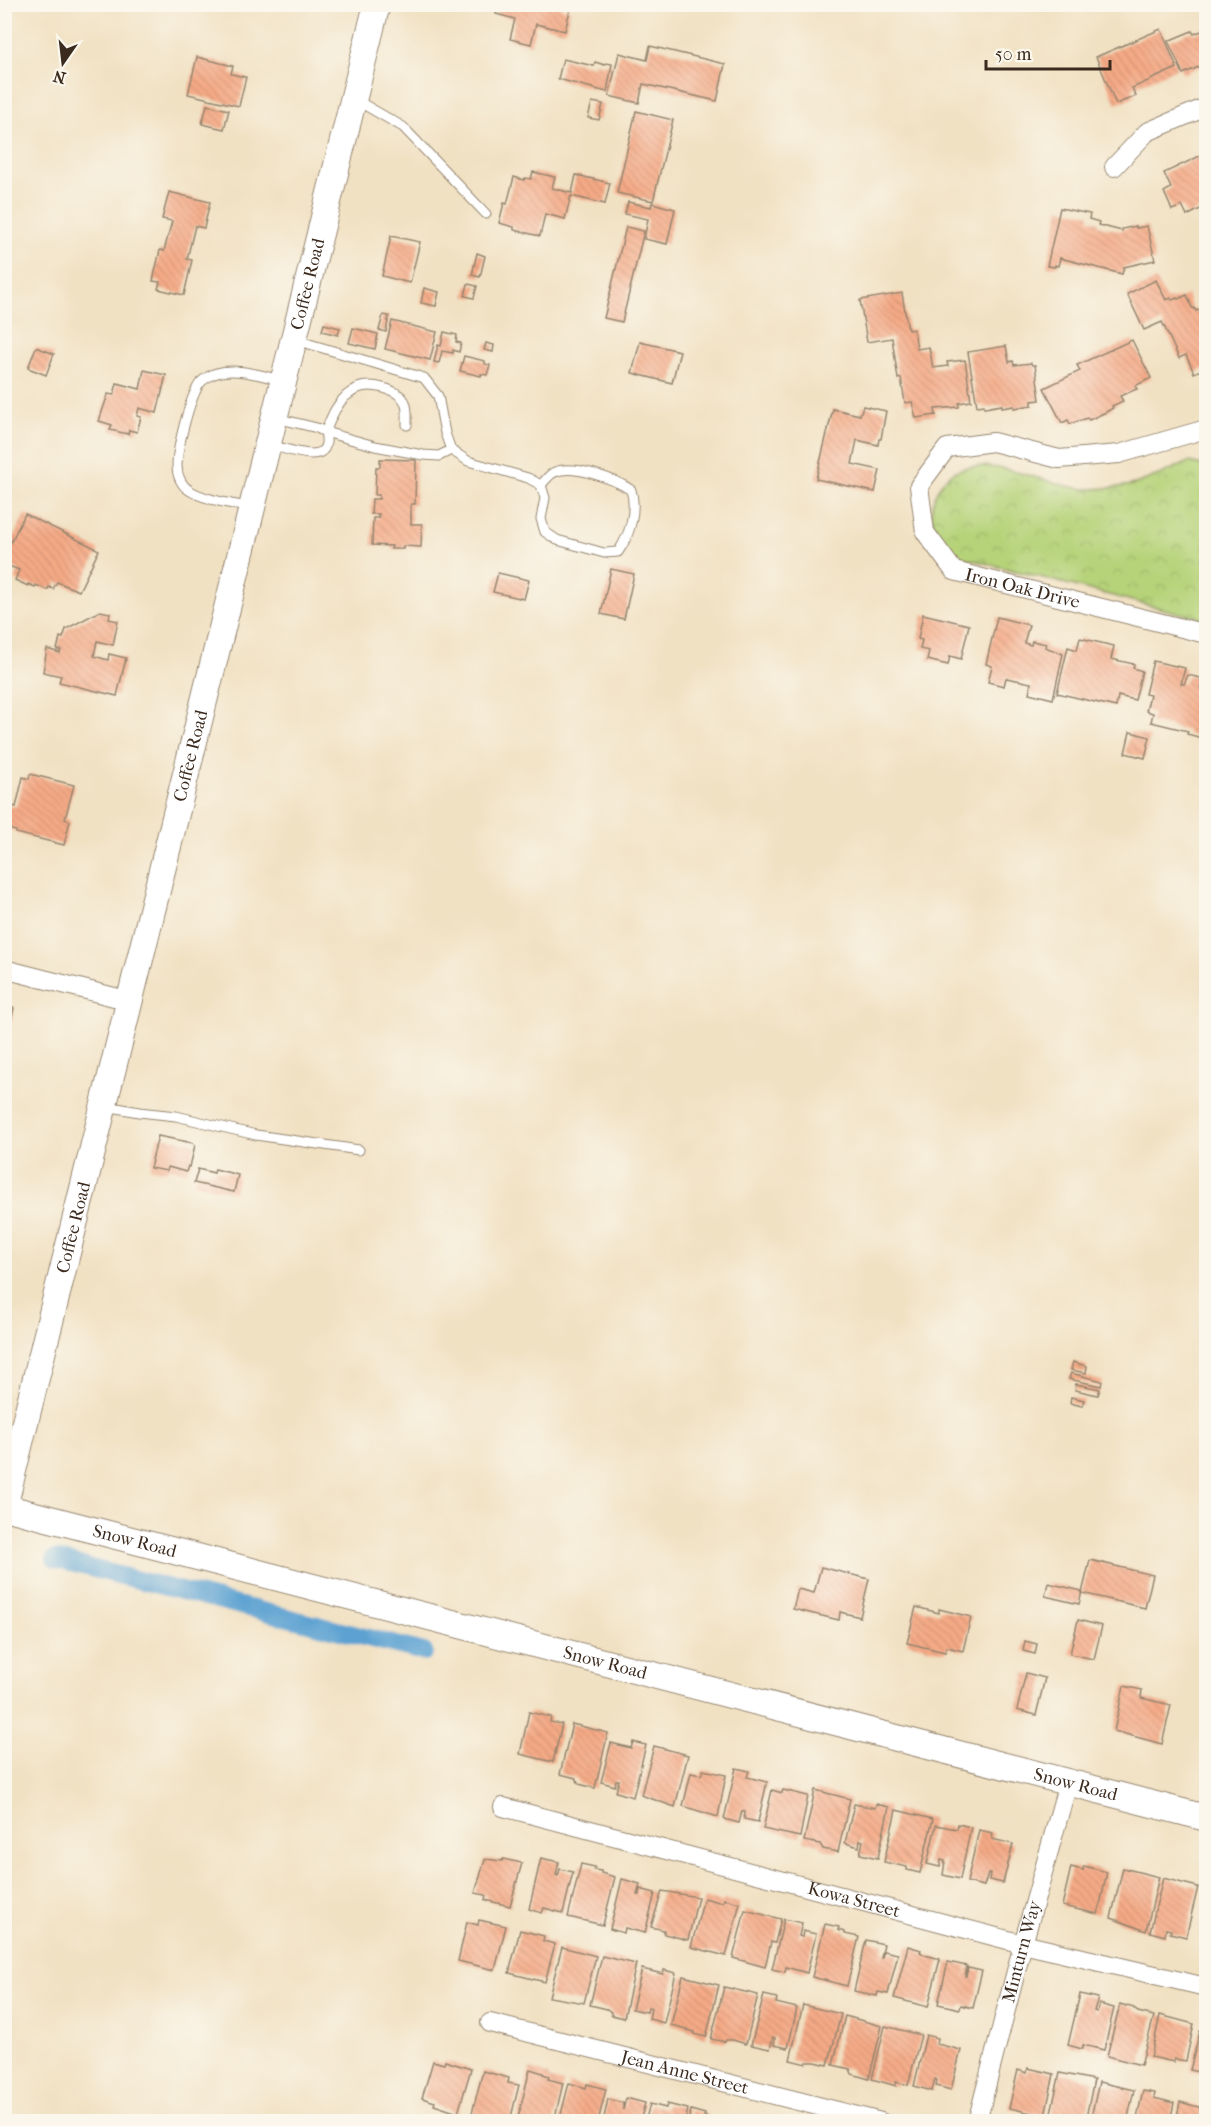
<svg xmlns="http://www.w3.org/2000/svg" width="1211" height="2126" font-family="'IM FELL French Canon',serif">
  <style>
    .park { fill: url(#park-crowns); stroke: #787e4c; stroke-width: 1.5 }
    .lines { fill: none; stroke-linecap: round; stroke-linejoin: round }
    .canal { stroke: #5ca1d1; stroke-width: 18 }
    .building { fill: url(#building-back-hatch) }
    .lane-casing { stroke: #968670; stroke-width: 11 }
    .street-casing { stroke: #968670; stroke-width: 20 }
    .secondary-casing { stroke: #968670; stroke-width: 28 }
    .lane { stroke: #fff; stroke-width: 9 }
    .street { stroke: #fff; stroke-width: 18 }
    .secondary { stroke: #fff; stroke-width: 26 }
    .labels { text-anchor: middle; stroke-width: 5; stroke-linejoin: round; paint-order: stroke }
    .street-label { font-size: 18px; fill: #3b2a1e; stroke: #fbf7ec }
  </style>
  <defs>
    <pattern id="park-crowns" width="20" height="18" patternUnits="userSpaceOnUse" patternTransform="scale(1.5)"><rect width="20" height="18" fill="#b6d379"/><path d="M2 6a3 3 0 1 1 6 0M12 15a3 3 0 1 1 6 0" fill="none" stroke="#9db568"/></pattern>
    <pattern id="building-back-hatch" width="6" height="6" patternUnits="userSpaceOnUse" patternTransform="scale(1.5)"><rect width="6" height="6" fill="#f5aa86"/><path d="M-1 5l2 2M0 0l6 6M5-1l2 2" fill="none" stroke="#d39273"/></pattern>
  </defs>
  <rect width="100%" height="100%" fill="#fbf7ec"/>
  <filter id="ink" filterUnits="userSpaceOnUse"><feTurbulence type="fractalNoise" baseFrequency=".0167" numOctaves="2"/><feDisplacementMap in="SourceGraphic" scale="12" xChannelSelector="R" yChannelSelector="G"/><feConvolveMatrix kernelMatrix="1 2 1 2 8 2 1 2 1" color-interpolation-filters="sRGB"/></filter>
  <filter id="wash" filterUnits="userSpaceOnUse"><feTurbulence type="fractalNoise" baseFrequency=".008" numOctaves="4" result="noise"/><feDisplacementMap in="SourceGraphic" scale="24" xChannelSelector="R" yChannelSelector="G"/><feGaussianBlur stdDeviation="1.35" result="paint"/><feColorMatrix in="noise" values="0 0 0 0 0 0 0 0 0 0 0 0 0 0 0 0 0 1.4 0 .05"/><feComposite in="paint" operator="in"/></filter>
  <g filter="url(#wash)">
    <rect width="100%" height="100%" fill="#f1e1c3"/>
    <!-- park -->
    <path class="park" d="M1189 462 1202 465 1206 474V620L958 556C944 546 936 537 932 520 930 510 933 499 938 489 965 437 1050 491 1092 489 1106 488 1125 488 1138 483 1155 477 1172 469 1189 462Z"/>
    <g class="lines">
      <!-- canal -->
      <polyline class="canal" points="55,1559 424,1652"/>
    </g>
    <g id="blocks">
      <!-- building -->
      <g class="building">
        <polygon points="498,4 560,4 559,7 570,10 565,31 536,24 531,44 510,39 515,19 496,14"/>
        <polygon points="1161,29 1177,68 1132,88 1136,96 1116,104 1096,57"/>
        <polygon points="1206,29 1206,66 1203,67 1203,65 1183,74 1168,41 1192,31 1194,34"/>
        <polygon points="650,46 725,64 717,101 643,84 639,103 609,96 619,53 647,60"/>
        <polygon points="197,57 233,66 231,74 246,77 239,106 188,94"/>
        <polygon points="563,59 594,66 595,62 605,65 606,63 612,64 607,92 558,79"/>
        <polygon points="592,102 603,104 599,120 588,118"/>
        <polygon points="207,105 229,110 224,129 202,124"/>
        <polygon points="636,111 673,120 653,201 617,193"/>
        <polygon points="1206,153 1206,206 1187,216 1182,206 1172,210 1164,192 1171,188 1164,173"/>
        <polygon points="533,172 555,177 552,188 572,193 576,175 610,183 605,204 571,196 565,219 545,214 540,236 514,230 514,227 499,223 504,203 507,204 514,177 524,180 525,178 531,179"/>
        <polygon points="169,192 210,202 204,228 195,226 187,259 192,260 184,295 158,289 160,282 153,281 160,250 164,251 172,221 162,219"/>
        <polygon points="628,202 651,207 652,203 675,209 667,244 644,239 648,219 625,214"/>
        <polygon points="1060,208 1090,214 1089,219 1099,222 1098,225 1122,231 1122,229 1136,226 1136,228 1147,226 1155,260 1124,267 1122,274 1060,258 1058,266 1055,265 1055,267 1047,266"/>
        <polygon points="626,227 644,231 622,322 604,318"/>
        <polygon points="391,236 420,242 410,283 382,276"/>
        <polygon points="477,253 485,256 480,277 472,275"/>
        <polygon points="1156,280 1166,300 1171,298 1172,300 1177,298 1178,299 1187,295 1192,308 1194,308 1196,311 1206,306 1206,368 1194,373 1186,355 1179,358 1162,322 1144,330 1127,294"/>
        <polygon points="468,284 477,286 474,298 465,296"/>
        <polygon points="424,288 439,292 436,306 421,303"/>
        <polygon points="902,293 908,330 914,329 917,349 929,347 933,368 948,366 947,362 965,360 971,401 959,403 959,407 935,409 936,415 916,418 912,402 905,403 901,378 898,379 892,338 867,342 860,300"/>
        <polygon points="383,315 389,316 386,332 379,330"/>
        <polygon points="392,321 437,332 430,360 385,349"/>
        <polygon points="324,324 340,328 338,335 322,331"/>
        <polygon points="353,328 378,334 375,349 349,343"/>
        <polygon points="444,332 457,335 456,342 461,343 459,352 453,350 453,353 442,351 439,363 434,362 438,345 441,346"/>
        <polygon points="1132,340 1151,378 1135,386 1137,389 1120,396 1123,401 1112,406 1113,408 1106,412 1089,420 1087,418 1070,424 1068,420 1062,423 1044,388 1080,371 1077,365"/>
        <polygon points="640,342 680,351 672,383 632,373"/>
        <polygon points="486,343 494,345 493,352 484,350"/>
        <polygon points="1006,346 1009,362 1013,361 1014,365 1031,363 1032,365 1035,365 1040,400 1032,401 1032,405 1014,408 1014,406 1002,408 1002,405 984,408 984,405 977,406 968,352"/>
        <polygon points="36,347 54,354 46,375 28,368"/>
        <polygon points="464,356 485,361 485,364 490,365 487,375 481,374 481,376 460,371"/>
        <polygon points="144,370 166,375 157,413 139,408 137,416 141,417 137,432 129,430 128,434 110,430 112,425 99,421 108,394 114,395 117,383 140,389"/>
        <polygon points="863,406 886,411 881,439 879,439 878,445 857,440 852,464 880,470 875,492 816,479 833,409 860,415"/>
        <polygon points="380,459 416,460 415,504 411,504 411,524 422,524 421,547 403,546 403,549 391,549 392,546 372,545 373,518 378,518 379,514 371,514 372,499 379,499 379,495 375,495 376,467 380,467"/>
        <polygon points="25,514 99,550 79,591 57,582 53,589 49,587 47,590 36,585 35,587 28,584 28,586 15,580 19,570 6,565 4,556"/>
        <polygon points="611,569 634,574 624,619 601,614"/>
        <polygon points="498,573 529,580 524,599 493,592"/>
        <polygon points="100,611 110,613 109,619 118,621 113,645 97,641 94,656 108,660 109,654 126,658 117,696 59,682 61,676 43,672 47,649 60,653 61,650 57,650 60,637 63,638 66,629"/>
        <polygon points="923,614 969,625 961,659 950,656 948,665 927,660 929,651 920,649 922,640 918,639"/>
        <polygon points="997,617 1029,625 1024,643 1031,645 1032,641 1046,644 1045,647 1063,654 1053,699 1029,693 1031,683 1006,678 1004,686 988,682 992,666 986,664"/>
        <polygon points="1080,638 1114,646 1111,659 1134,664 1133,668 1142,671 1135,700 1118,696 1116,707 1057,693 1068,647 1077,650"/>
        <polygon points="1153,661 1185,668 1181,684 1184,684 1188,675 1201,678 1201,681 1203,681 1201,688 1203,689 1205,682 1206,683 1206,739 1187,734 1188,731 1151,722 1153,713 1146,711 1150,695 1145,694"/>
        <polygon points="1130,732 1150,737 1145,758 1125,753"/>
        <polygon points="30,774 74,785 65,819 70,821 64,845 16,833 16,831 4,828 4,804 16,807 23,777 29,779"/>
        <polygon points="4,1006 14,1008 5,1046 4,1046"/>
        <polygon points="158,1136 193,1143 195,1145 190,1167 188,1166 186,1172 168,1167 167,1171 150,1168"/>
        <polygon points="198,1169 214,1173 215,1169 238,1175 234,1192 194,1183"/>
        <polygon points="1073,1362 1087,1366 1086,1373 1071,1370"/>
        <polygon points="1071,1373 1102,1381 1101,1386 1069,1379"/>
        <polygon points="1076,1384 1100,1389 1098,1395 1075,1390"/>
        <polygon points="1071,1397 1084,1400 1082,1406 1070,1403"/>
        <polygon points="1090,1560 1153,1575 1145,1608 1082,1593"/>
        <polygon points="821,1567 869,1579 860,1617 840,1612 839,1620 793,1609 798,1589 814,1593"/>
        <polygon points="1048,1583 1082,1591 1079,1604 1045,1596"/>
        <polygon points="916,1607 939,1613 939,1609 971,1617 963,1651 947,1647 945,1652 907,1643"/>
        <polygon points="1078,1620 1102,1626 1094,1659 1070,1654"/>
        <polygon points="1025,1641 1037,1644 1035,1654 1023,1651"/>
        <polygon points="1026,1673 1045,1678 1036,1715 1017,1710"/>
        <polygon points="1124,1686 1142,1690 1141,1698 1171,1705 1162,1744 1114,1731"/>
        <polygon points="529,1712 551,1717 550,1722 562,1724 553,1762 520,1754"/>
        <polygon points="572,1724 608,1733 595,1788 579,1784 576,1778 560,1774"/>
        <polygon points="633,1742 646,1745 633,1797 616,1792 619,1780 616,1780 615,1786 601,1782 611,1743 631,1748"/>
        <polygon points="654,1746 688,1755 675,1807 641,1795"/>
        <polygon points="736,1768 749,1771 747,1777 767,1782 758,1822 744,1819 745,1812 742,1811 739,1823 724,1819"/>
        <polygon points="703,1770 726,1775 718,1817 683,1806 691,1773 701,1775"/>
        <polygon points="772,1790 782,1793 783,1790 808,1796 800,1837 763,1829"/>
        <polygon points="815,1790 850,1799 838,1852 823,1849 820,1844 804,1841"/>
        <polygon points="854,1804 875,1808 876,1804 889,1807 878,1858 860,1854 863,1841 860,1840 859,1847 845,1843"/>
        <polygon points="896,1810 933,1819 920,1873 907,1870 907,1867 884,1862"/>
        <polygon points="958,1824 971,1827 960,1879 943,1875 945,1861 941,1860 940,1867 927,1864 936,1825 957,1829"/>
        <polygon points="979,1830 993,1833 992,1839 1013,1844 1003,1883 989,1880 990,1873 988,1873 984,1886 967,1882"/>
        <polygon points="541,1858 559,1862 556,1875 558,1876 560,1869 573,1872 563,1913 544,1908 542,1913 529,1909"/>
        <polygon points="485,1859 502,1861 503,1859 522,1863 510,1906 485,1900 486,1895 475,1893"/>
        <polygon points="581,1864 595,1867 594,1870 601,1871 601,1873 615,1877 603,1925 568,1917"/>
        <polygon points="1084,1866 1107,1872 1098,1914 1062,1906 1071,1867 1083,1870"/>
        <polygon points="1123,1868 1159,1877 1146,1931 1111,1918"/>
        <polygon points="1163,1878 1198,1887 1186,1937 1170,1933 1171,1930 1166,1929 1165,1936 1150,1932"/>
        <polygon points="622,1879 640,1884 637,1895 639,1895 640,1889 655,1893 645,1933 625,1928 624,1933 610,1929"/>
        <polygon points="662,1891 698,1897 688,1940 664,1934 664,1930 651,1927"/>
        <polygon points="704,1898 719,1902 723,1902 724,1899 740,1903 726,1956 691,1947"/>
        <polygon points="745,1910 781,1919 775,1943 771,1942 765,1967 733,1958"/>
        <polygon points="784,1919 802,1923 799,1936 802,1937 803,1931 816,1934 807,1973 786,1967 785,1972 772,1969"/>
        <polygon points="479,1920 506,1926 495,1970 458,1961 467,1922 478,1925"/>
        <polygon points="825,1924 839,1927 838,1930 845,1932 845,1934 859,1937 847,1986 812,1977"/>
        <polygon points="520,1930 544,1936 543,1941 555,1944 545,1982 509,1973"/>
        <polygon points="866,1940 884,1944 881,1957 882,1957 884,1951 898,1954 888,1994 878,1992 877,1996 854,1991"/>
        <polygon points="908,1946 921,1950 920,1952 925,1955 940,1959 928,2007 894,1998"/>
        <polygon points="562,1947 596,1956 584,2003 549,1997"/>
        <polygon points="602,1956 636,1964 624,2018 611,2015 611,2012 607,2009 590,2005"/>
        <polygon points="948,1962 967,1966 965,1976 966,1976 968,1968 982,1971 973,2008 961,2005 960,2009 938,2004"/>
        <polygon points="642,1969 663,1974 664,1970 676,1973 664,2023 649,2019 651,2008 648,2007 647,2012 632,2009"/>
        <polygon points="683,1976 719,1985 706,2037 694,2034 695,2032 687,2030 687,2029 671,2025"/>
        <polygon points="724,1987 758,1995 746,2044 733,2040 726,2040 725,2042 711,2039"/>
        <polygon points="1080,1994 1098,1998 1094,2011 1097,2012 1099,2004 1114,2008 1104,2050 1083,2045 1082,2049 1068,2045"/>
        <polygon points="764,1995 777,1998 776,2003 797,2008 788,2048 774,2045 775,2038 773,2037 770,2049 751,2045"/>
        <polygon points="1120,2004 1134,2008 1134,2009 1138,2012 1154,2016 1141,2065 1107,2056"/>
        <polygon points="803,2005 841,2014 828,2065 815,2062 807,2062 806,2064 790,2060"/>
        <polygon points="1160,2015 1194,2024 1186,2061 1174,2059 1174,2062 1151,2057"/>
        <polygon points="845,2016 882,2026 869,2079 852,2074 850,2069 833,2065"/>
        <polygon points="885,2026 921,2035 908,2085 896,2082 896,2086 872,2079"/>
        <polygon points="1200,2031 1206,2032 1206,2074 1190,2070"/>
        <polygon points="926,2035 938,2038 937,2044 961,2050 951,2090 936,2086 937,2080 935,2079 932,2091 914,2086"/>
        <polygon points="433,2061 444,2064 445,2061 471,2069 458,2113 434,2105 435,2102 422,2098"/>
        <polygon points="1028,2068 1054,2074 1045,2116 1009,2108 1018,2070 1027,2073"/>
        <polygon points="530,2069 543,2073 543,2074 549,2076 548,2079 563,2083 554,2122 517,2122"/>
        <polygon points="483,2071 509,2078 508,2083 519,2085 510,2121 499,2118 498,2122 490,2122 471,2117"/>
        <polygon points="1060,2073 1094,2080 1085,2122 1049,2121"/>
        <polygon points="1099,2082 1134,2090 1127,2122 1090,2122"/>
        <polygon points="569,2083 586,2088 587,2084 606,2089 598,2122 559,2122"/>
        <polygon points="1143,2091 1155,2093 1154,2098 1174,2103 1170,2122 1136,2122"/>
        <polygon points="626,2098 645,2103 640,2122 603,2122 608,2099 623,2103 623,2110"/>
        <polygon points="1180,2102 1206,2109 1206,2122 1176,2122"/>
        <polygon points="650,2104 666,2108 667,2104 688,2109 685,2122 645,2122"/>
        <polygon points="691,2110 705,2114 704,2116 712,2118 711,2122 688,2122"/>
      </g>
    </g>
  </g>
  <g filter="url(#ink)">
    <use href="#blocks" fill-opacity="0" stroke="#968670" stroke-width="1.5"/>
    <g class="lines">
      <!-- lane casing -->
      <g class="lane-casing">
        <g id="lane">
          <polyline points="356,100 403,127 486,214"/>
          <path d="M296 340 424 378 438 396 445 433 451 450 468 461 528 478 541 485 545 498 541 519 545 532 557 540 604 553 618 552C630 535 637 510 631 490 615 479 573 464 555 472 549 474 545 481 541 485"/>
          <path d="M407 425C407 417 408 409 405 402 399 389 371 383 358 388 354 390 349 394 346 396 335 406 331 419 325 432L375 446 423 455 439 456 451 450"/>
          <path d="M270 445C289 449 334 469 325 432L317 428 276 418"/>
          <path d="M251 508C234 504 204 500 189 490 181 485 177 475 177 466 177 449 190 395 201 382 204 379 212 374 217 373 236 367 262 376 281 380"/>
          <polyline points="106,1106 139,1112 176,1116 256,1135 359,1150"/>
        </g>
      </g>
      <!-- street casing -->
      <g class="street-casing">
        <g id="street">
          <polyline points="1114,167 1147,132 1206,107"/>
          <path id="s1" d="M1206 429 1119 454 1059 459 993 442 947 448 919 486 925 532 954 571 1206 634"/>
          <polyline points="4,969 130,1001"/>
          <path id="s2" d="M503 1807 1023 1944 1206 1987"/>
          <path id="s3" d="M490 2023 881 2122"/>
          <path id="s4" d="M977 2122 1023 1944 1068 1783"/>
        </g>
      </g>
      <!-- secondary casing -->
      <g class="secondary-casing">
        <g id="secondary">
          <path id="s5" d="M4 1507 377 4"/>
          <path id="s6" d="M4 1507 1206 1818"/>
        </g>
      </g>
      <!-- lane -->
      <use href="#lane" class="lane"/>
      <!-- street -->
      <use href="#street" class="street"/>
      <!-- secondary -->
      <use href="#secondary" class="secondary"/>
    </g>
  </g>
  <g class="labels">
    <!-- street labels -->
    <g class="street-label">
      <text dy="6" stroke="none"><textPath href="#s5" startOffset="1260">Coffee Road</textPath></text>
      <text dy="6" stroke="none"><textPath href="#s1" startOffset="478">Iron Oak Drive</textPath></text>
      <text dy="6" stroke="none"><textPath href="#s5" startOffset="774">Coffee Road</textPath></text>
      <text dy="6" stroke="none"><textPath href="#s5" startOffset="288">Coffee Road</textPath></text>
      <text dy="6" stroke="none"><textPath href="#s6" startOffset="135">Snow Road</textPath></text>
      <text dy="6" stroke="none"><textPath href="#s6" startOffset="621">Snow Road</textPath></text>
      <text dy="6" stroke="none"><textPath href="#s6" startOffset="1107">Snow Road</textPath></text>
      <text dy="6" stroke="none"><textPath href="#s2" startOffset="363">Kowa Street</textPath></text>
      <text dy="6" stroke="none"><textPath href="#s4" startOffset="176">Minturn Way</textPath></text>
      <text dy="6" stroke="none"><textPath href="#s3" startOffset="201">Jean Anne Street</textPath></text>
    </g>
  </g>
  <!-- margin -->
  <rect width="1211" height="2126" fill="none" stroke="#fbf7ec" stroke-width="24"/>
  <!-- north arrow -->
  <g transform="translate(63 63) rotate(194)" stroke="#fbf7ec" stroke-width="4.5" paint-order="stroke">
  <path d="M0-4.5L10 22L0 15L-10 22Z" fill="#3b2a1e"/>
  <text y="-9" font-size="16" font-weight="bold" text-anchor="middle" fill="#3b2a1e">N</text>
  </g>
  <!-- scale -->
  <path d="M986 60v9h124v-9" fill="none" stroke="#3b2a1e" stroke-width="3"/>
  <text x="995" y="60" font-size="18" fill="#3b2a1e" stroke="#fbf7ec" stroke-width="4.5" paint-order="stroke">50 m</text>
</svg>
